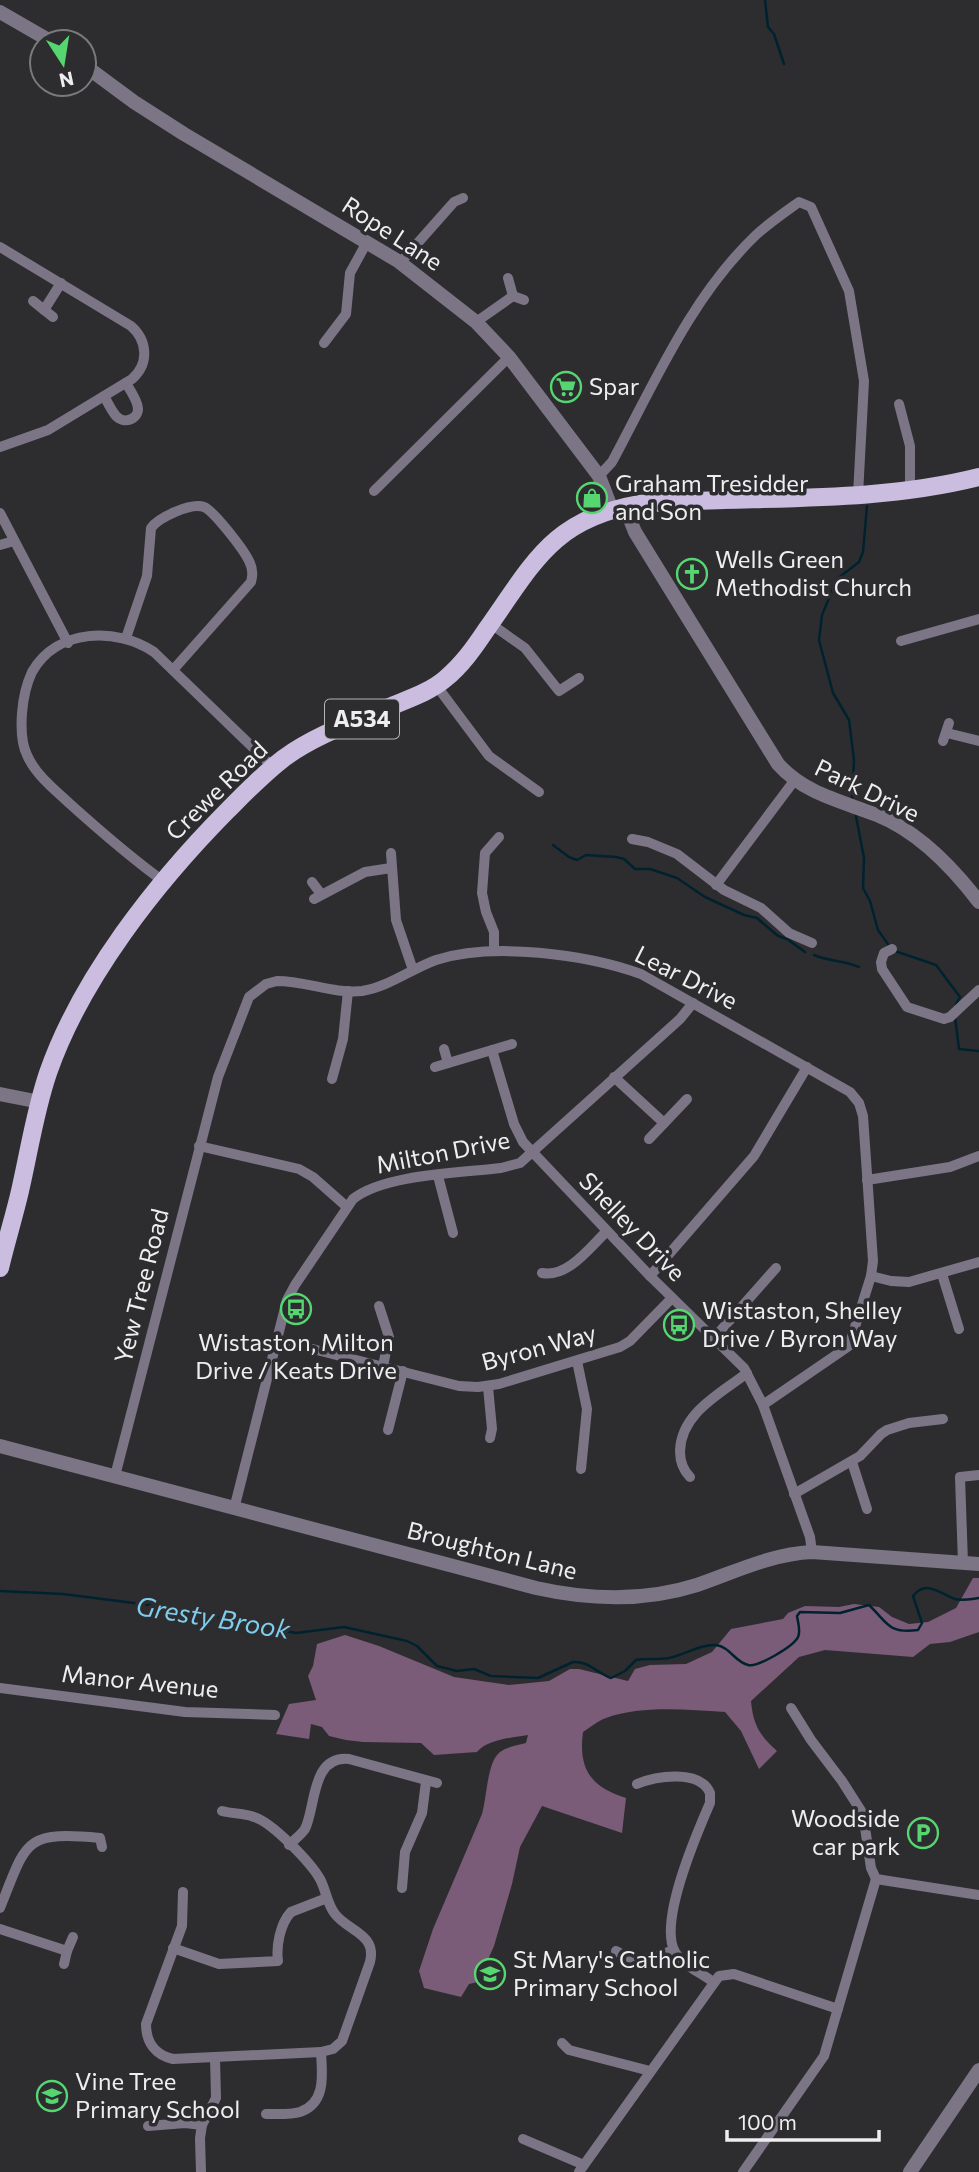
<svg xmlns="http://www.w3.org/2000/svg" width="979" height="2172" font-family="Commissioner,sans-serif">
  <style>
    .forest { fill: #7a5b78 }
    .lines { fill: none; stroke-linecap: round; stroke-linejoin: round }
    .stream { stroke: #00222f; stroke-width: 2.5 }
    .minor { stroke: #7c7586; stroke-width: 10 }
    .tertiary { stroke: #7c7586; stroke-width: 14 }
    .primary { stroke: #cbbde0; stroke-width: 18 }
    .labels { text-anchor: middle; stroke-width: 7; stroke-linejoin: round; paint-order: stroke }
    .shield { fill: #2d2d30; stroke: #b4b4b6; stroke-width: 2 }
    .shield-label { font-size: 23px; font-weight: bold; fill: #eeeef0 }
    .street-label { font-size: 24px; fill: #eeeef0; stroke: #2d2d30 }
    .poi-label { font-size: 24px; fill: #eeeef0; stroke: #2d2d30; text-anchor: start }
    .water-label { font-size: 26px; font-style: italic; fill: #7fcdec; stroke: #2d2d30 }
  </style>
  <rect width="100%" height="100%" fill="#2d2d30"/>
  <!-- forest -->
  <path class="forest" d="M973 1578H979V1632L950 1642 930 1644 913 1657 825 1650 799 1657 751 1701C753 1724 759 1735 777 1751L759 1769 741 1731 725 1712C686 1710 643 1705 606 1718 597 1721 590 1728 583 1732 578 1769 591 1787 626 1798L622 1833 542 1806 520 1847 512 1884 494 1946 478 1982 469 1984 461 1997 424 1988 419 1971 433 1929 482 1814C487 1797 487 1762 500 1752 506 1747 519 1745 526 1743L528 1735C511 1738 488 1739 477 1752L434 1755 421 1743 363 1742 346 1740 329 1736 322 1727 311 1724 309 1739 276 1734 289 1704 316 1700 308 1676 313 1666 317 1644 345 1635 379 1646 454 1677 509 1685 549 1681 570 1669H579L628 1681 635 1669 650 1665 686 1664 712 1652 731 1629 783 1619 788 1613 805 1606 839 1607 854 1604 879 1607 892 1617 909 1624 928 1622 956 1608Z"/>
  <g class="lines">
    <!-- stream -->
    <g class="stream">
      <polyline points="765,0 768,27 774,34 784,64"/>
      <polyline points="852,802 854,760 849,720 833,693 819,640 822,615 837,579 859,562 863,552 867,506"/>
      <polyline points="855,811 864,858 863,888 870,901 878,930 890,947"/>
      <polyline points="553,845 569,857 577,860 586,855 616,857 624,859 635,869 650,869 677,878 705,897 744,915 757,918 778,936 787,939 805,952"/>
      <polyline points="895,951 936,965 960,997 956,1004"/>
      <path d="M814 955C831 962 843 960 859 967"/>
      <polyline points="955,1017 959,1049 979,1051"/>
      <path d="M0 1591 63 1594 197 1611 230 1621 296 1633 344 1627 407 1641 417 1646 437 1666 457 1671 474 1669 491 1676 538 1678 573 1662C589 1661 597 1673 611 1678L625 1671 636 1660C647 1658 658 1660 669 1658 684 1655 700 1644 716 1645 730 1647 735 1662 748 1665 757 1668 794 1646 798 1637 801 1631 798 1623 797 1616L800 1612 840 1613 869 1605C888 1623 888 1634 918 1630L922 1623 913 1596C927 1579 940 1594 955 1599 963 1601 971 1599 979 1598"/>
    </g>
    <!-- minor -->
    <g class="minor">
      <path d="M0 247 131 326C148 341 149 364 132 379L48 430 0 447"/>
      <polyline points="400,263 454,202 463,198"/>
      <polyline points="508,278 513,296 524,300"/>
      <polyline points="33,301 53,317"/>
      <polyline points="44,310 61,283"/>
      <polyline points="476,322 513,296"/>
      <polyline points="324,343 346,314 350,273 367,242"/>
      <path d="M104 396C108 403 111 410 116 416 126 426 142 417 137 404 135 397 130 390 126 383"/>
      <polyline points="899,404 910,446 910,491"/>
      <path d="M599 476 612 462C654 384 691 297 756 235 769 223 785 212 799 202L811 207 849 291 864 381 858 495"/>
      <polyline points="374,491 509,357"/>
      <polyline points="0,513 68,643"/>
      <polyline points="0,545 14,541"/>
      <polyline points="491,624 525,648 559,691 579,678"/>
      <path d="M126 638 147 576 151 528C158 518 191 502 204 507 214 511 244 550 249 561 253 568 253 575 251 582L173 670"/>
      <polyline points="901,641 979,619"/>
      <polyline points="436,685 489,756 539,792"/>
      <polyline points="947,733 979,741"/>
      <polyline points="943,741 949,723"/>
      <polyline points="632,839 648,842 677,854 724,890 761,908 789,933 812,943"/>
      <polyline points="391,853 396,920 413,970"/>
      <path d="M163 881C130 857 99 830 69 803 54 789 35 774 27 755 21 743 21 727 22 713 23 700 26 685 32 672 57 628 117 627 154 652L273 767"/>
      <polyline points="312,882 321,894"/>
      <polyline points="716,885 794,781"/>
      <polyline points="314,899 365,872 391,868"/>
      <polyline points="892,949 884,953 881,962 882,969 907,1007 944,1019 950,1017 979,990"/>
      <polyline points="494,951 494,932 486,912 482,893 485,853 499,837"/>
      <polyline points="444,1049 448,1063"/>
      <polyline points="492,1050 514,1124 523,1142 650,1276 744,1368 763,1405 810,1537 812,1552"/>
      <polyline points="435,1067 512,1044"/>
      <polyline points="614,1077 664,1123"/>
      <polyline points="332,1079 343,1039 348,991"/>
      <polyline points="649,1139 687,1099"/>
      <polyline points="199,1146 299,1169 313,1177 347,1207"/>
      <polyline points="438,1176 453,1233"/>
      <polyline points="867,1180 950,1167 979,1156"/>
      <path d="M542 1273C568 1278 590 1247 607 1231"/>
      <polyline points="942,1274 959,1329"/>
      <polyline points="650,1276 754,1156 807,1067"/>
      <polyline points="871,1276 891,1281 909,1282 979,1262"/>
      <polyline points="379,1306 389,1337 383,1366"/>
      <polyline points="714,1338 776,1268"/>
      <polyline points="277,1340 459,1386 478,1387 499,1384 620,1347 630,1341 672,1298"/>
      <polyline points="577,1361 587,1409 581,1469"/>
      <polyline points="488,1387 492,1429 490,1438"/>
      <polyline points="388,1430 403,1371"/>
      <polyline points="852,1462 867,1509"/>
      <path d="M115 1476 218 1077 249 997 266 984 277 981C305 981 334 994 362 991 388 987 411 969 436 960 493 942 585 954 641 974L850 1092 859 1103 863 1116 873 1261 871 1276 849 1346 763 1405"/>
      <path d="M690 1477C683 1470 680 1461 680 1451 681 1413 720 1394 747 1373"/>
      <polyline points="794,1494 860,1456 881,1434 887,1430 909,1423 943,1419"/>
      <path d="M234 1509 287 1300 295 1285 353 1199C384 1174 461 1173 501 1168L520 1163 680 1019 693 1003"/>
      <polyline points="963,1563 960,1477 979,1475"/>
      <polyline points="0,1688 185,1712 275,1715"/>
      <polyline points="791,1708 811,1740 842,1781 863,1814 871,1868 876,1879 979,1895"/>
      <path d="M637 1784C656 1776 700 1769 710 1793V1803C697 1833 658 1922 675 1952 683 1966 702 1973 713 1982"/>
      <path d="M289 1845C294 1840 301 1835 305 1829 316 1807 311 1755 349 1759L437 1783"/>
      <polyline points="402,1888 405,1852 422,1813 426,1782"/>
      <path d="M183 1892 182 1926 146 2024C146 2042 155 2055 173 2059L321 2052 333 2049 342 2041 370 1962C377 1934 348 1931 335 1914 327 1904 326 1890 320 1879 311 1863 272 1822 254 1817 244 1813 233 1814 222 1811"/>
      <path d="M0 1908C27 1841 23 1831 100 1838L102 1847"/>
      <polyline points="0,1929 67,1951 64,1964"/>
      <path d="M173 1948 219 1964 278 1961C276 1946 280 1924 291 1912L327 1898"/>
      <polyline points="67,1951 73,1937"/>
      <path d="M616 1951C635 1964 654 1958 674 1950"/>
      <polyline points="562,2043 569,2050 650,2071"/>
      <path d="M266 2114C276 2114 290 2115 300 2112 327 2103 322 2073 321 2052"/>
      <polyline points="148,2126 185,2123 202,2125"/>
      <polyline points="523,2139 584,2165"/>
      <polyline points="201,2172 200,2138 202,2125 216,2098 215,2057"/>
      <polyline points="579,2172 719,1976 734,1974 838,2009"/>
      <polyline points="743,2172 824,2056 876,1879"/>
    </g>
    <!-- tertiary -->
    <g class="tertiary">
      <polyline points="0,12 52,42"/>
      <polyline points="84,65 134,102 184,134 398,261 476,322 509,357 599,476 612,510"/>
      <path d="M625 507 635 532 778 764C805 794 841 801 877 815 917 831 953 868 979 902"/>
      <polyline points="0,1094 40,1102"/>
      <path d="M0 1446 536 1588C590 1600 644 1602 697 1585 735 1572 771 1554 812 1552L979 1564"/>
      <polyline points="910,2172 979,2070"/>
    </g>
    <!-- primary -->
    <path class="primary" d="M0 1268C6 1242 14 1217 20 1191 29 1152 35 1111 48 1073 81 978 156 883 226 812 245 793 263 774 284 758 317 734 357 721 394 705 411 698 431 691 445 679 462 665 474 648 486 630 533 564 552 519 639 504 752 495 868 505 979 477"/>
  </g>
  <!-- icons -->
  <defs>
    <g id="supermarket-ring" transform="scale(1.575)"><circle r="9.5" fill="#2d2d30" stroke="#56d671" stroke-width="1.5"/><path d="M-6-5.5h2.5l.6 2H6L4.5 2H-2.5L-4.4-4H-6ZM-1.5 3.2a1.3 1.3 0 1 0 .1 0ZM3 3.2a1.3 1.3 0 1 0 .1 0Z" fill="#56d671"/></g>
    <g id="shop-ring" transform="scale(1.575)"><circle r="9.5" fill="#2d2d30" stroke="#56d671" stroke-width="1.5"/><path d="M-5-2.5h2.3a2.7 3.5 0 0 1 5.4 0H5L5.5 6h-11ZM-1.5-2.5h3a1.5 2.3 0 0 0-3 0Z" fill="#56d671"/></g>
    <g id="church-ring" transform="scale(1.575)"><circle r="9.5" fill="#2d2d30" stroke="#56d671" stroke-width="1.5"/><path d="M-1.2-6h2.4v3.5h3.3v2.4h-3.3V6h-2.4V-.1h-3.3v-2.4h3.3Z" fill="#56d671"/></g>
    <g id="bus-ring" transform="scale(1.575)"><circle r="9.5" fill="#2d2d30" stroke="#56d671" stroke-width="1.5"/><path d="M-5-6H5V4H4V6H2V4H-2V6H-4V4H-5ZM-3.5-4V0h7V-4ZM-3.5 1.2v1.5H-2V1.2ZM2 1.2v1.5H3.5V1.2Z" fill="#56d671"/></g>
    <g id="parking-ring" transform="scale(1.575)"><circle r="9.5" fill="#2d2d30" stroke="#56d671" stroke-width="1.5"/><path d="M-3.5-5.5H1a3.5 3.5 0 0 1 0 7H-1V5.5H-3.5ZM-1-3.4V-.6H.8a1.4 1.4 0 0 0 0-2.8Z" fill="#56d671"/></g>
    <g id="school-ring" transform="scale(1.575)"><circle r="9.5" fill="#2d2d30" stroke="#56d671" stroke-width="1.5"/><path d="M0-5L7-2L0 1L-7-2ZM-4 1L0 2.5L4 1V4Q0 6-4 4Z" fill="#56d671"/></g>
  </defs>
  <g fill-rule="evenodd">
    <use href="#supermarket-ring" x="566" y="387"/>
    <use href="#shop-ring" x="592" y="498"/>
    <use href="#church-ring" x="692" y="574"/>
    <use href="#bus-ring" x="296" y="1309"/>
    <use href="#bus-ring" x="679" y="1325"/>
    <use href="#parking-ring" x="923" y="1833"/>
    <use href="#school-ring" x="490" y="1974"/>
    <use href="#school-ring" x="52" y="2096"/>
  </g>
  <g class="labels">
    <!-- shield labels -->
    <rect class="shield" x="325" y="699.5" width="74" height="39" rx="5"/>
    <g class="shield-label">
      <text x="362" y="727">A534</text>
    </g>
    <!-- street labels -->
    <g class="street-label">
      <text transform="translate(392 234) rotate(33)" y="8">Rope Lane</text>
      <text transform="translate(217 791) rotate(-44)" y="8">Crewe Road</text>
      <text transform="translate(867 791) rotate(26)" y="8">Park Drive</text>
      <text transform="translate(686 978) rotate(27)" y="8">Lear Drive</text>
      <text transform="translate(443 1153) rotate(-11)" y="8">Milton Drive</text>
      <text transform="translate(632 1227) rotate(46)" y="8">Shelley Drive</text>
      <text transform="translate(142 1286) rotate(-76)" y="8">Yew Tree Road</text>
      <text transform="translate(539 1348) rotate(-15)" y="8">Byron Way</text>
      <text transform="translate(492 1551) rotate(14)" y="8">Broughton Lane</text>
      <text transform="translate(140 1682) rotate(6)" y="8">Manor Avenue</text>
    </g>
    <!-- poi labels -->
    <g class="poi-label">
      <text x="589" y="395">Spar</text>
      <text x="615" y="492">Graham Tresidder<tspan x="615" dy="28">and Son</tspan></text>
      <text x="715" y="568">Wells Green<tspan x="715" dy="28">Methodist Church</tspan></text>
      <text x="702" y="1319">Wistaston, Shelley<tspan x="702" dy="28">Drive / Byron Way</tspan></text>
      <text x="296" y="1351" text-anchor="middle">Wistaston, Milton<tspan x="296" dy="28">Drive / Keats Drive</tspan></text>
      <text x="900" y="1827" text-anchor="end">Woodside<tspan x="900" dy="28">car park</tspan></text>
      <text x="513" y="1968">St Mary's Catholic<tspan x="513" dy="28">Primary School</tspan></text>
      <text x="75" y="2090">Vine Tree<tspan x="75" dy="28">Primary School</tspan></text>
    </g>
    <!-- water labels -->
    <g class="water-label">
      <text transform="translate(213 1618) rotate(9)" y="9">Gresty Brook</text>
    </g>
  </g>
  <!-- north arrow -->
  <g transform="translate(63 63) rotate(168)"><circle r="33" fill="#2d2d30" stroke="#7a7a7d" stroke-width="2"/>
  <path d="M0-5L12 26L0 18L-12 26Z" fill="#56d671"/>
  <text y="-10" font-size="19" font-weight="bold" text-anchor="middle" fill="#eeeef0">N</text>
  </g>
  <!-- scale -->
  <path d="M727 2130v10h152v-10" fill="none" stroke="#eeeef0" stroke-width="3.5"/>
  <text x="738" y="2130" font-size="21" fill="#eeeef0" stroke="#2d2d30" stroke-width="5" paint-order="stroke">100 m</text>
</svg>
